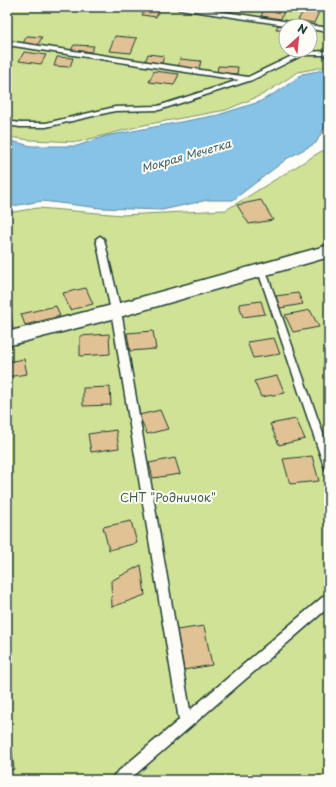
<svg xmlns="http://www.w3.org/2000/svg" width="336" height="787" font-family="'Playpen Sans',sans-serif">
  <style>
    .green { fill: #d0e296; stroke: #789065; fill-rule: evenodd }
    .water { fill: #86c3e6; stroke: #5d8d9f }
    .building { fill: #e1c294; stroke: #1f3d34 }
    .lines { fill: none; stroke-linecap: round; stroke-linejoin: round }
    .lane-casing { stroke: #1f3d34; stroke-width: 3 }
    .street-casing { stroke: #1f3d34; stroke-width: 3 }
    .lane { fill: #fdfcf7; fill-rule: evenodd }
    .street { fill: #fdfcf7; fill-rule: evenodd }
    .labels { text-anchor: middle; stroke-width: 4; stroke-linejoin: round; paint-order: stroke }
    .far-water-label { font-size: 11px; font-style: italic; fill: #395e60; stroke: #fdfcf7 }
    .park-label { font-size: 12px; fill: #425e48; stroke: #fdfcf7 }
  </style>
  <rect width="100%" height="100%" fill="#fdfcf7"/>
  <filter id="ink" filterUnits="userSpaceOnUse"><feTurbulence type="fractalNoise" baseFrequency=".025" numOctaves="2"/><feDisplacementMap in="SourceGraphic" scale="8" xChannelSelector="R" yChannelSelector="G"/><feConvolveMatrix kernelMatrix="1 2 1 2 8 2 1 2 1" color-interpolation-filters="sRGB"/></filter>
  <g filter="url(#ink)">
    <!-- green -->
    <g class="green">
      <path d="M7 7H329V66L298 72 264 94 226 110 144 125 78 142 31 140 7 137ZM286 26H310V50H286Z"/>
      <polygon points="329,149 329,780 7,780 7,213 38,208 122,215 226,210 320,152"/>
    </g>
    <!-- water -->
    <polygon class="water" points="329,69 329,119 316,143 288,158 233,200 208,200 162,210 100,208 42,201 7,207 7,140 31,146 77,146 106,136 218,115 259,102 282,89 302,74"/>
    <!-- building -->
    <g class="building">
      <polygon points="146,7 160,9 156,17 142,15"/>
      <polygon points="208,7 233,7 232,10"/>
      <polygon points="265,7 279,7 285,8 281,19 261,16"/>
      <polygon points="304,10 319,12 314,23 298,20"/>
      <polygon points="278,25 287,26 286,30 276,29"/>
      <polygon points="27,36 42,37 38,45 23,43"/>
      <polygon points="115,36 137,38 131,53 109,51"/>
      <polygon points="74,45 94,46 91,52 71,50"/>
      <polygon points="24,52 46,55 41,64 19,61"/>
      <polygon points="148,54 164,56 162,63 145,62"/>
      <polygon points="57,57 73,58 70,67 54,66"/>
      <polygon points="180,59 201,61 199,69 178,67"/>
      <polygon points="218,66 238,67 237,74 217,73"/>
      <polygon points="154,71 179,74 174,85 149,82"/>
      <polygon points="261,200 273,220 249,224 237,205"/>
      <polygon points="86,288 93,304 70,310 63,293"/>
      <polygon points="298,293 303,304 280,308 276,296"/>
      <polygon points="261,301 265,314 243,317 239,304"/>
      <polygon points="7,306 10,306 13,329 7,330"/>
      <polygon points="56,306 60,316 25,325 21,314"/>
      <polygon points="310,310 319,327 293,332 285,315"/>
      <polygon points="153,331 156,349 130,351 127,333"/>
      <polygon points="109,334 110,354 80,356 80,336"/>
      <polygon points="274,338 280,354 253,358 247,342"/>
      <polygon points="24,359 27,374 7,377 7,362"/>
      <polygon points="277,376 285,393 261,397 254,381"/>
      <polygon points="110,387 111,405 83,406 83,388"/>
      <polygon points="160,410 168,429 147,434 139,415"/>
      <polygon points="296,419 305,439 279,445 270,424"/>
      <polygon points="116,430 119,448 91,452 88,434"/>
      <polygon points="312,456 319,481 290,484 283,459"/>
      <polygon points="175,458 180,474 153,478 149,463"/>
      <polygon points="131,521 137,543 109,550 103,527"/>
      <polygon points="7,525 9,525 7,554"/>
      <polygon points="141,565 145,595 112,607 111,581"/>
      <polygon points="204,626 212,665 184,670 177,630"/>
      <polygon points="8,720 14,769 7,771 7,721"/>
    </g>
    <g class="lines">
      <!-- lane casing -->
      <g class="lane-casing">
        <g id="lane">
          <polygon points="176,7 192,7 329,28 329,32 310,29 310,26 292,26 179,9"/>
          <polygon points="7,41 248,77 300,52 329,51 329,55 303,55 252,80 159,110 115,111 46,127 20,127 7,125 7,121 20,123 46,123 115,107 158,106 239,80 7,45"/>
          <polygon points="100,236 104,239 121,311 190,710 325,595 329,594 329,607 129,780 112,780 114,775 179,720 111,311 96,239"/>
          <polygon points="262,268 266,271 329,451 329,470 325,469 324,466 258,271"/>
        </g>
      </g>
      <!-- street casing -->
      <g class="street-casing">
        <polygon id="street" points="329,245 329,257 116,318 7,346 7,332 116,304"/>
      </g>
      <!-- lane -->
      <use href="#lane" class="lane"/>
      <!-- street -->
      <use href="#street" class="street"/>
    </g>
  </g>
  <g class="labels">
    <!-- far-water labels -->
    <g class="far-water-label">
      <text transform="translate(186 156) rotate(-16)" y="4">Мокрая Мечетка</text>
    </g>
    <!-- park labels -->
    <g class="park-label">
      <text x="168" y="502">СНТ "Родничок"</text>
    </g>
  </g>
  <!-- margin -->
  <rect width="336" height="787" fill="none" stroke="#fdfcf7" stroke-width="24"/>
  <rect x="12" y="12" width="312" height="763" fill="none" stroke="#1f3d34" stroke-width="1.5" filter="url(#ink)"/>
  <!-- north arrow -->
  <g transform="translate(298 38) rotate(27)"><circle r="19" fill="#fdfcf7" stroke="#a4b0a9"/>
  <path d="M0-3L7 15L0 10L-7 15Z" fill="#d1495b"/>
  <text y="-6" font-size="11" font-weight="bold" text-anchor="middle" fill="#1f3d34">N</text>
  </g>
</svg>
